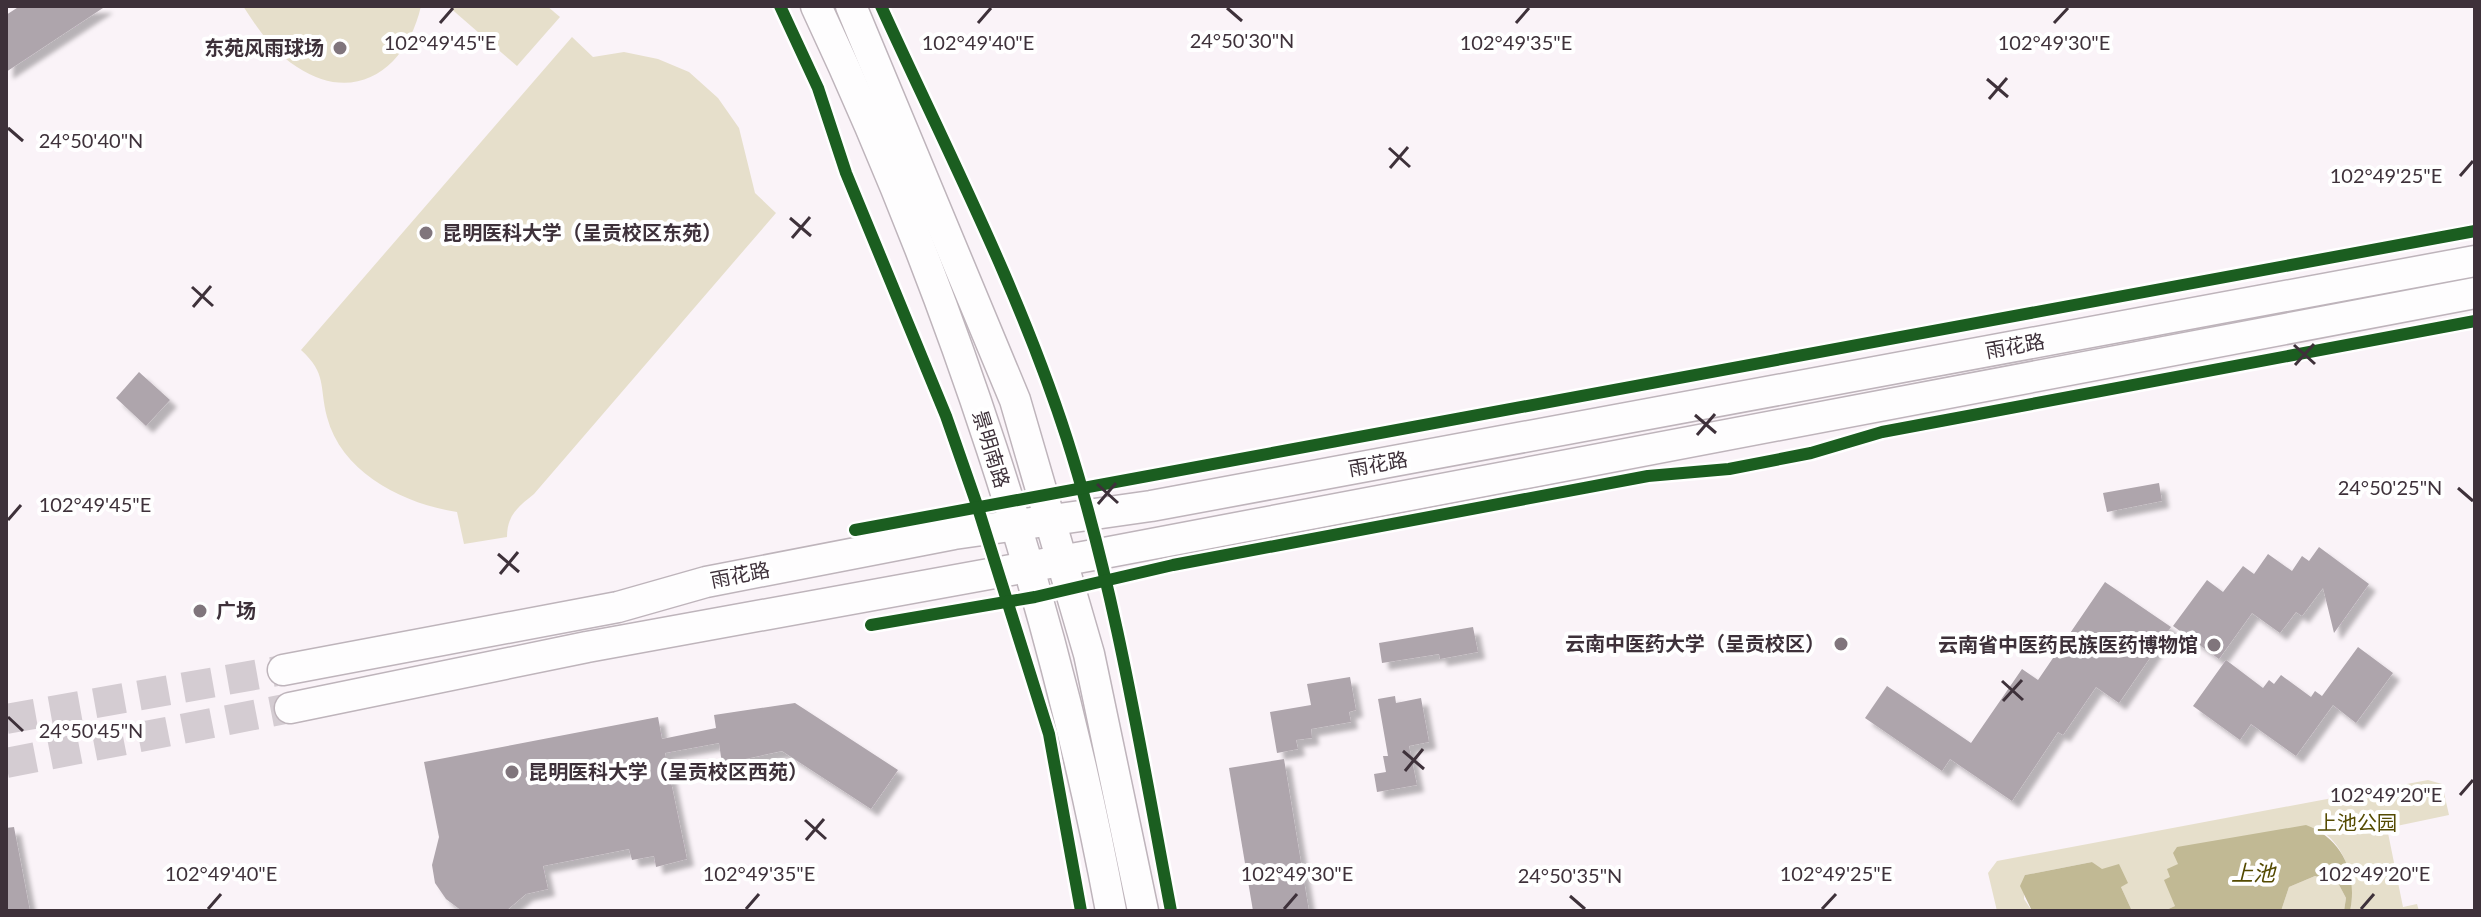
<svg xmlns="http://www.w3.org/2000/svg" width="2481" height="917" font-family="Lato,'Noto Sans SC',sans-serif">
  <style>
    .green { fill: #e6dfcb }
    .water { fill: #c1b994 }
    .building { fill: #aea5ac; filter: url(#shadow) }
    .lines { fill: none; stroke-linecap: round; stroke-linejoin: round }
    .secondary-tunnel { stroke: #d4ccd2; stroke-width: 30; stroke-dasharray: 30 15; stroke-linecap: butt }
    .secondary-casing { stroke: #beb4bb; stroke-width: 33 }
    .secondary { stroke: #fefdfe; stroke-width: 30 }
    .cycleway-casing { stroke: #fff; stroke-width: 17 }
    .cycleway { stroke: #1b5e20; stroke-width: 12 }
    .ticks { fill: none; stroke: #3e313a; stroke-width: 3 }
    .poi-dot { fill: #80757c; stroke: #fff; stroke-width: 3 }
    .labels { text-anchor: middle; stroke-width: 8; stroke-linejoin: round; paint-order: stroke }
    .poi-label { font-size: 20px; font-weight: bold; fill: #3e313a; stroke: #fff; text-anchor: end }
    .street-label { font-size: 20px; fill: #3e313a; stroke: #fff }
    .park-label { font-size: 20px; fill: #554b02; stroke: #fff }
    .water-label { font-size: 22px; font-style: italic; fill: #544a01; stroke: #fff }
    .ticks-label { font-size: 20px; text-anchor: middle; fill: #3e313a; stroke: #fff; stroke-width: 8; stroke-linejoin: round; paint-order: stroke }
  </style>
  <defs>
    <filter id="shadow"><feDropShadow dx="7" dy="7" stdDeviation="2" flood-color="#0004"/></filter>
  </defs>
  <rect width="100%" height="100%" fill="#faf3f8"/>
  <!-- green -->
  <g class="green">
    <path d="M243 6H421C407 68 356 106 297 67 273 52 258 29 243 6Z"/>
    <polygon points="448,6 547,6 560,17 517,66"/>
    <path d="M572 37 593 57 624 52 658 59 689 72 718 98 739 128 755 193 776 213 534 494C518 507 507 515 507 537L464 544 457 512C405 504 342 474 327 417 319 385 327 374 301 350Z"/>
    <path d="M2428 780 2442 784 2449 815 2387 828 2403 907 2417 904 2419 911H2350C2356 881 2346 846 2320 830L2178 864 2170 877 2175 906 2164 911H2132L2121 887 2092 862 2025 875 2024 899 2032 911H1997L1988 873 1997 861Z"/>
    <polygon points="2315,876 2338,883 2346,898 2344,911 2281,911 2289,887"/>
  </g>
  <!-- water -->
  <g class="water">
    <path d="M2306 825C2342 838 2358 874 2350 911H2344L2346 898 2338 883 2315 876 2289 887 2281 911H2164L2175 906 2164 880 2170 877 2167 869 2178 864 2173 853 2177 847Z"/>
    <polygon points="2092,862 2102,869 2119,864 2128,883 2121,887 2132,911 2032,911 2020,886 2025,875"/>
  </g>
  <!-- building -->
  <g class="building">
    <polygon points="20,6 106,6 6,72 6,15"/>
    <polygon points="139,372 170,400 146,426 116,398"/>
    <polygon points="2159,483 2162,501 2107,512 2103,493"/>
    <polygon points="2319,547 2369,584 2334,633 2323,588 2302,616 2296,612 2280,633 2252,613 2219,659 2173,626 2207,580 2223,592 2243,566 2254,574 2268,554 2292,571 2302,556 2309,561"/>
    <polygon points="2105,582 2171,627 2119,703 2096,687 2063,735 2058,732 2012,801 1950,759 1942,771 1865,718 1887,686 1971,743 2022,669 2038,680"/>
    <polygon points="1473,627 1478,652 1440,659 1439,654 1382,663 1379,643"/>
    <polygon points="2358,647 2393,673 2356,723 2333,705 2296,756 2251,724 2240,740 2193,706 2226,660 2263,688 2269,680 2274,684 2281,675 2311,697 2315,691 2322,696"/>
    <polygon points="1350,677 1356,710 1349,712 1351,722 1311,729 1312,738 1296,740 1298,749 1277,753 1270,712 1311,705 1307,684"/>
    <polygon points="1395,696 1396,703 1421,698 1429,742 1409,746 1417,785 1377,792 1374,774 1386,772 1383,756 1388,756 1378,699"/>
    <polygon points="795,703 898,770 871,809 782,751 722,764 719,743 665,753 687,859 656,867 654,856 632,860 629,849 543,866 548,889 526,894 506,911 462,911 446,899 435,883 432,865 439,837 424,762 658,717 662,739 716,728 714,715"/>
    <polygon points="1284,759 1309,911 1253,911 1229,768"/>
    <polygon points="14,827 30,911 6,911 6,828"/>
  </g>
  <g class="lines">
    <!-- secondary-tunnel -->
    <g class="secondary-tunnel">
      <polyline points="6,719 283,670"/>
      <polyline points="6,763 290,708"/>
    </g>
    <!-- secondary casing -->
    <g class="secondary-casing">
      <g id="secondary">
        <path d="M816 6C949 289 1054 604 1111 911"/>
        <polyline points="851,6 1015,400 1089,654 1143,911"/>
        <polyline points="283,670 618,607 706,582 954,534 1151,506 2475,261"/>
        <polyline points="290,708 587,647 1099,554 2475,293"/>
      </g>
    </g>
    <!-- secondary -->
    <use href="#secondary" class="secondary"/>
    <!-- cycleway casing -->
    <g class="cycleway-casing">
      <g id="cycleway">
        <polyline points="780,6 818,88 846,173 946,416 977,505 1049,734 1081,911"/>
        <path d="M881 6C946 149 1019 289 1067 439 1116 593 1141 753 1171 911"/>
        <polyline points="855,530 2475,231"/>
        <polyline points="871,625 1035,597 1173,565 1648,476 1729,469 1811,453 1882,432 2475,321"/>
      </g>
    </g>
    <!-- cycleway -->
    <use href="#cycleway" class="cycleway"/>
  </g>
  <!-- ticks -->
  <path class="ticks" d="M1227 8 1242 21M440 23 453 8M978 23 991 8M1516 23 1529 8M2054 23 2068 8M1987 79 2008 97M1989 99 2007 78M8 128 23 141M1389 148 1410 167M1390 168 1408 147M2460 176 2473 161M790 218 811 236M792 238 810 217M192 287 213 306M193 307 211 286M2294 345 2315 364M2295 365 2314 344M1695 415 1716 433M1697 435 1715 414M1097 484 1118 503M2458 488 2473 501M1098 504 1116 483M8 520 21 505M498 554 519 572M500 574 518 552M2002 681 2023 700M2003 701 2022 680M8 717 23 731M1403 751 1424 769M1405 771 1423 749M2460 795 2473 780M805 820 826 839M806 840 824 819M1570 896 1585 909M208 909 221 894M746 909 759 894M1284 909 1297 894M1822 909 1836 894M2361 909 2374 894"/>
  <!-- markers -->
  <g class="poi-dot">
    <circle cx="340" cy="48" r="8"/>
    <circle cx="426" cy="233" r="8"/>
    <circle cx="200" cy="611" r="8"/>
    <circle cx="1841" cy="644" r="8"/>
    <circle cx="2214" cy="645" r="8"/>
    <circle cx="512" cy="772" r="8"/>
  </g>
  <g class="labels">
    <!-- poi labels -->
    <g class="poi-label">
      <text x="324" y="55">东苑风雨球场</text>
      <text x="442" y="240" text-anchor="start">昆明医科大学（呈贡校区东苑）</text>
      <text x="216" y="618" text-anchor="start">广场</text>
      <text x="1825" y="651">云南中医药大学（呈贡校区）</text>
      <text x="2198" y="652">云南省中医药民族医药博物馆</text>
      <text x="528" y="779" text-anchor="start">昆明医科大学（呈贡校区西苑）</text>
    </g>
    <!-- street labels -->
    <g class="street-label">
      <text transform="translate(2015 346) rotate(-10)" y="7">雨花路</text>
      <text transform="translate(991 449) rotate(73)" y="7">景明南路</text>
      <text transform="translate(1378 464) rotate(-10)" y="7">雨花路</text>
      <text transform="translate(740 575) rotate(-11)" y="7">雨花路</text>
    </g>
    <!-- park labels -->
    <g class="park-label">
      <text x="2357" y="830">上池公园</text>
    </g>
    <!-- water labels -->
    <g class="water-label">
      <text x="2253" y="881">上池</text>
    </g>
  </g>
  <g class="ticks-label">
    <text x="1242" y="48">24°50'30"N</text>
    <text x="440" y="50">102°49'45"E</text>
    <text x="978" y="50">102°49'40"E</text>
    <text x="1516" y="50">102°49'35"E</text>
    <text x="2054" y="50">102°49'30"E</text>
    <text x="91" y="148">24°50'40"N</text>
    <text x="2386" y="183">102°49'25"E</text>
    <text x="2390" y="495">24°50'25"N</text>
    <text x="95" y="512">102°49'45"E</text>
    <text x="91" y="738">24°50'45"N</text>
    <text x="2386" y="802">102°49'20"E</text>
    <text x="221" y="881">102°49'40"E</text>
    <text x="759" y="881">102°49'35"E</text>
    <text x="1297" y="881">102°49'30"E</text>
    <text x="1836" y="881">102°49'25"E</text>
    <text x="2374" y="881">102°49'20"E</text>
    <text x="1570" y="883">24°50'35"N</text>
  </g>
  <!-- border -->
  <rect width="2481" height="917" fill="none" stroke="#3e313a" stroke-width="16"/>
</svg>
